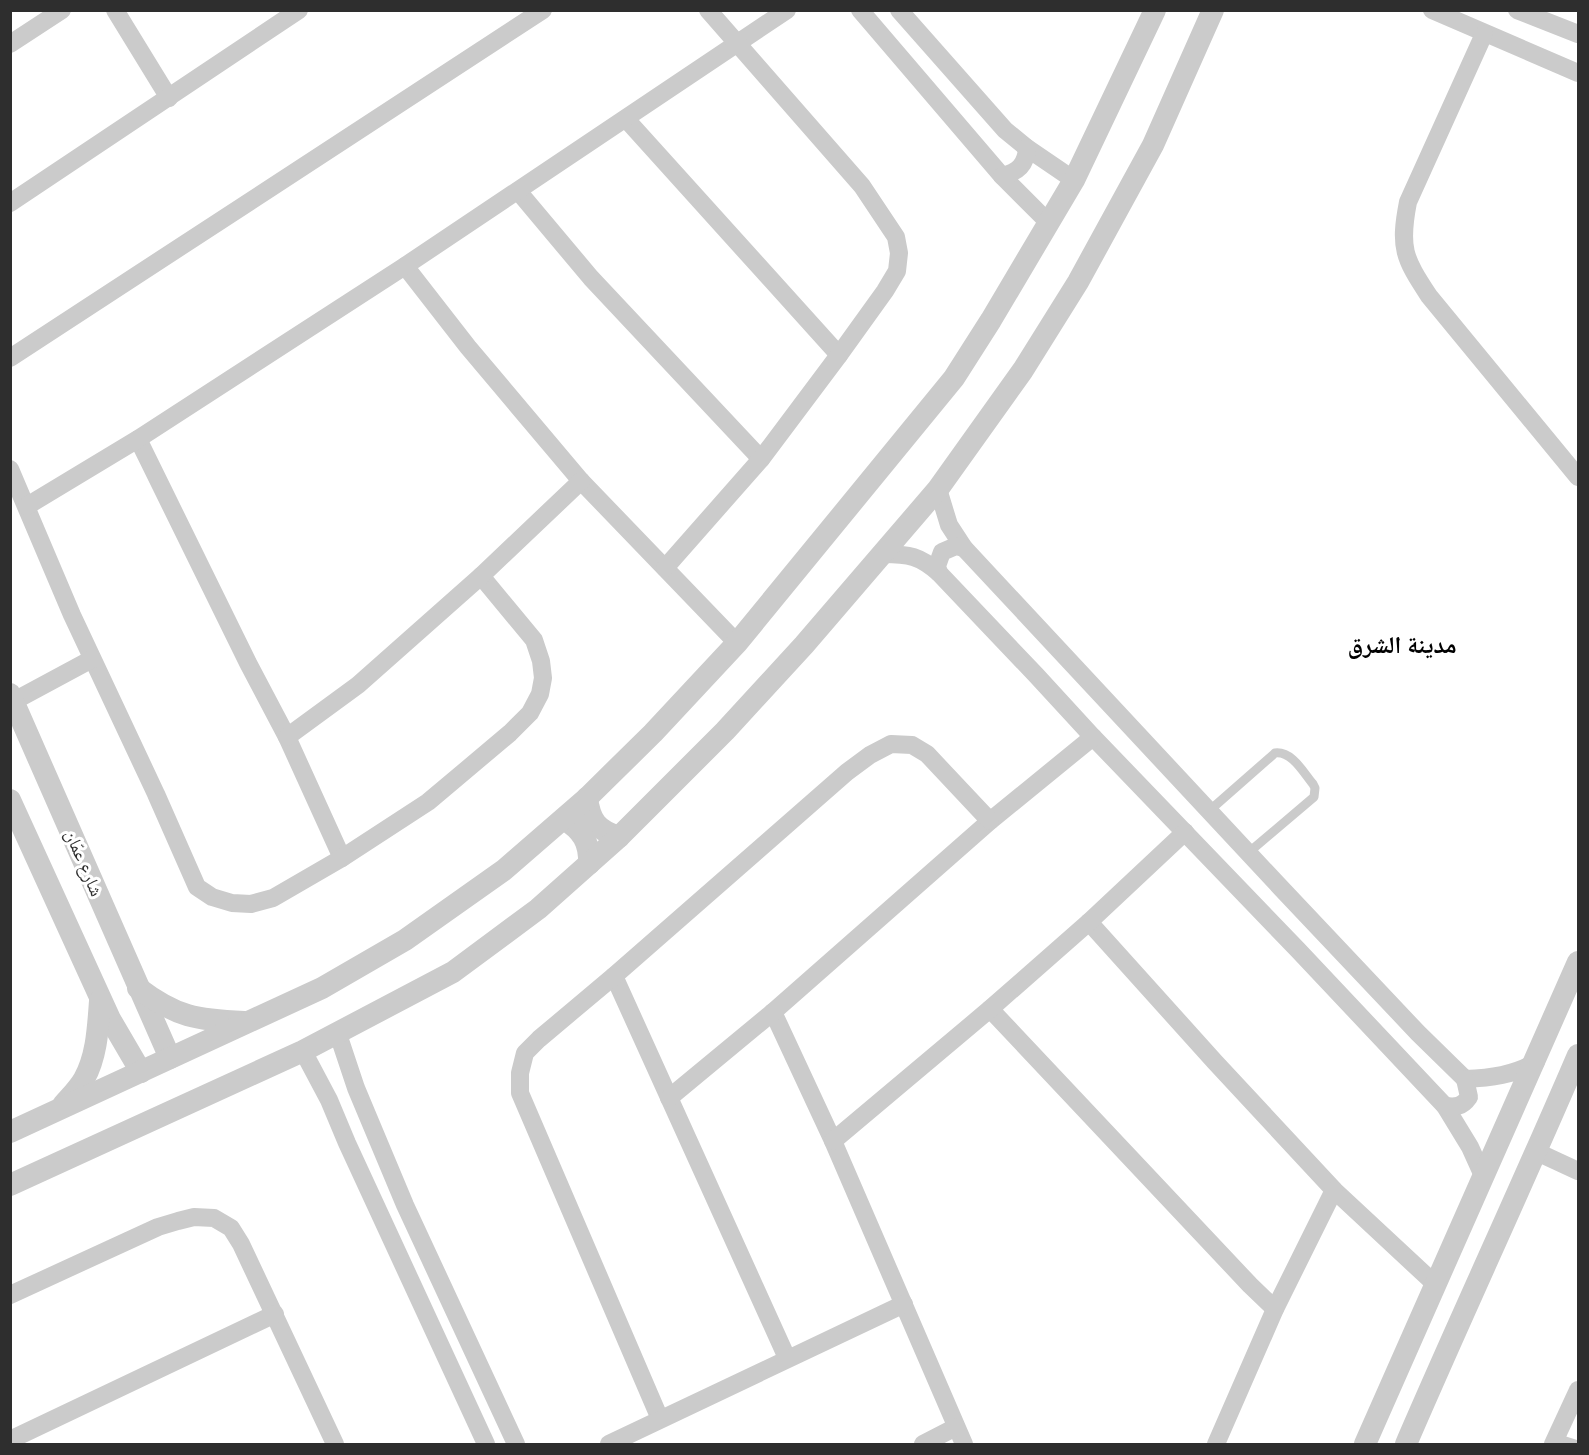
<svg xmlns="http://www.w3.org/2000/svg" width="1589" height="1455" font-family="Lato,'Noto Naskh Arabic',sans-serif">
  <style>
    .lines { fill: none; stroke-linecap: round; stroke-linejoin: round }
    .service { stroke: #cbcbcb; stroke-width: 9 }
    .minor { stroke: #cbcbcb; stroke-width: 18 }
    .tertiary { stroke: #cbcbcb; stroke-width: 22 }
    .labels { text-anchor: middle; stroke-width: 6; stroke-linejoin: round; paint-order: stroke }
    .street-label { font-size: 18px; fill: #2e2e2e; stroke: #fff }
    .district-label { font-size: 24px; font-weight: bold; fill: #000; stroke: #fff }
  </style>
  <rect width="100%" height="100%" fill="#fff"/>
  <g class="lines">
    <!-- service -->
    <g class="service">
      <path d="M1209 811 1275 753C1292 751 1303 772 1313 784L1315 788 1314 797 1248 853"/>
      <polyline points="1556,1438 1575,1444"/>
    </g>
    <!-- minor -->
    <g class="minor">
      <polyline points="115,10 169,98"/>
      <polyline points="860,10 1002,176 1049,223"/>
      <polyline points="899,10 1005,130 1027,148 1074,180"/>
      <polyline points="1432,10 1578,73"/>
      <polyline points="1517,10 1578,34"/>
      <path d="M1484 34 1408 202C1399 248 1404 258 1429 296L1578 477"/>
      <polyline points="10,44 62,10"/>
      <polyline points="626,119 839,355"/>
      <path d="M1002 176C1018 172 1026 165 1027 148"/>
      <polyline points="518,191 591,278 761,459"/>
      <polyline points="10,203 299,10"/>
      <polyline points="405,266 468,347 581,481 737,643"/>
      <polyline points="10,358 543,10"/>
      <polyline points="138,439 248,663 287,737 342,858"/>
      <polyline points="10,469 72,615 156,794 197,887 212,897 232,903 251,904 273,898 342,858 428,802 510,733 530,713 540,694 543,678 541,661 534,640 481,576"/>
      <path d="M938 489 949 525 964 548 1281 888 1418 1033 1465 1079C1490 1078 1515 1075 1536 1062"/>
      <polyline points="27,506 138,439 405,266 787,10"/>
      <path d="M883 554C909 554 920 556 939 573L1036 675 1093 737 1298 950 1445 1106 1470 1147 1484 1178"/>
      <polyline points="665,568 761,459 839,355 885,291 897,271 899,253 896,237 862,186 708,10"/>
      <polyline points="939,573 937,566 942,552 956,546 964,548"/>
      <polyline points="14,701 92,659"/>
      <polyline points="287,737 358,685 481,576 581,481"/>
      <polyline points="1089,922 1215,1062 1334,1190 1435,1284"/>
      <polyline points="614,976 787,1358"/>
      <polyline points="990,1009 1250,1285 1275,1309"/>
      <polyline points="773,1012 833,1141 964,1444"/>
      <polyline points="338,1034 356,1088 405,1205 516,1444"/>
      <polyline points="303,1051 329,1100 347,1143 486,1444"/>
      <polyline points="669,1098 773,1012 990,821 1093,737"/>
      <path d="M1445 1106C1456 1107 1462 1107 1469 1097L1465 1079"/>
      <polyline points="833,1141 990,1009 1089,922 1185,832"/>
      <polyline points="1537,1152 1578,1171"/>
      <polyline points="10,1295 158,1227 178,1221 194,1217 214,1218 231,1228 241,1244 335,1444"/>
      <polyline points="660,1419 520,1093 520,1073 525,1053 539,1039 614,976 847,772 870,755 891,744 912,745 927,754 990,821"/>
      <polyline points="10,1440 275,1314"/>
      <polyline points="609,1444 904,1304"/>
      <polyline points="923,1444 956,1427"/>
      <polyline points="1216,1444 1275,1309 1334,1190"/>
      <polyline points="1553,1444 1578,1390"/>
    </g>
    <!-- tertiary -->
    <g class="tertiary">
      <polyline points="10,694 170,1058"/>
      <path d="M587 798C590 821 597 830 619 837"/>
      <polyline points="10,800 110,1019 141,1072"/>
      <path d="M564 819C582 830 590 842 589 864"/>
      <path d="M138 988C176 1017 197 1020 244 1022"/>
      <path d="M63 1105C70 1097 79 1088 84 1079 97 1056 98 1027 100 1001"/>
      <polyline points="10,1132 322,988 405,940 504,870 587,798 653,733 737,643 954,378 991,320 1074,180 1155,10"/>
      <polyline points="10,1185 303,1051 453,972 538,909 619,837 725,731 804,645 938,489 1023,370 1078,282 1153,145 1213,10"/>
      <polyline points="1365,1444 1578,962"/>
      <path d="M1406 1444C1462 1314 1522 1186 1578 1055"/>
    </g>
  </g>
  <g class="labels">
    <!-- street labels -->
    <g class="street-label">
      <text transform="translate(84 863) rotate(67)" y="6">شارع عمّان</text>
    </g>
    <!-- district labels -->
    <g class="district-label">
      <text x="1402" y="653">مدينة الشرق</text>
    </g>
  </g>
  <!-- border -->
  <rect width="1589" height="1455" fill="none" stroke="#2e2e2e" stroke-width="24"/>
</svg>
